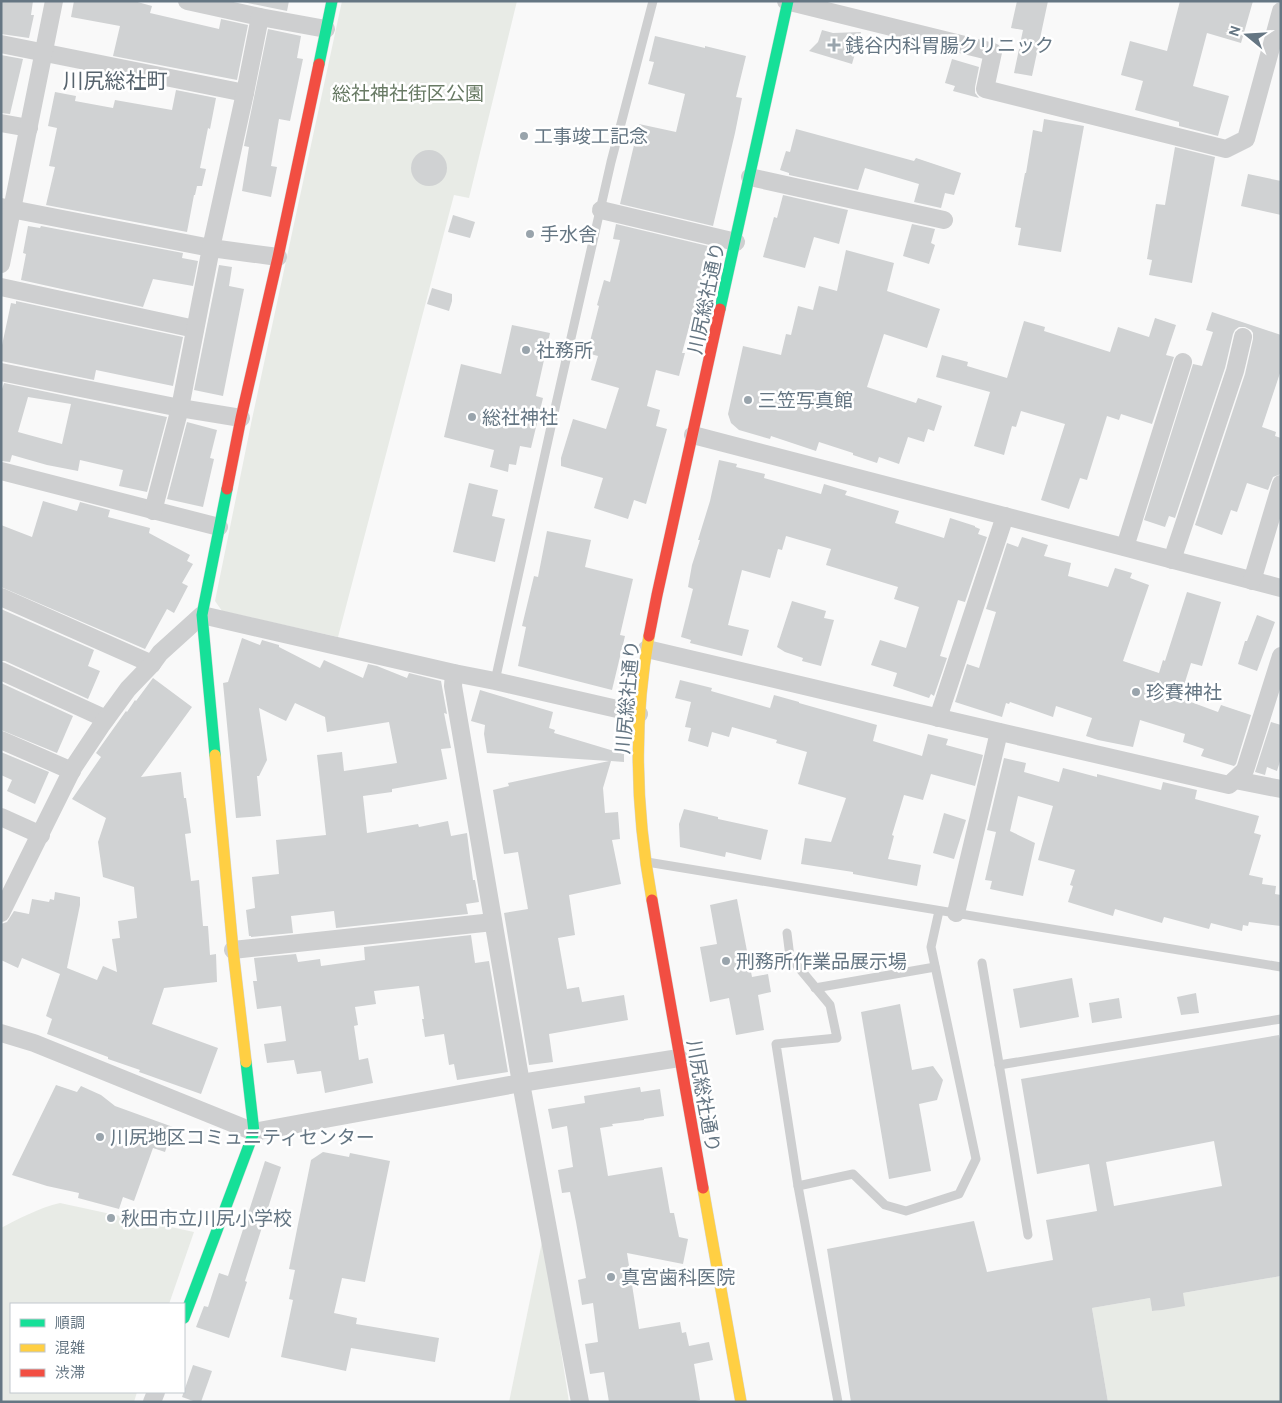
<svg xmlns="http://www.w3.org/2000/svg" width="1282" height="1403" font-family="Cabin,'Noto Sans JP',sans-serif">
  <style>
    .green { fill: #e8ebe6 }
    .building { fill: #d0d2d3; fill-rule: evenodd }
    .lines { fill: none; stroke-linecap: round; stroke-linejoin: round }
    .fast-casing { stroke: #d5d6d7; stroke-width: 12 }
    .slow-casing { stroke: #d5d6d7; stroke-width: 12 }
    .jam-casing { stroke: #d5d6d7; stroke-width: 12 }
    .lane { stroke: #cecfd0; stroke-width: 9 }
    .street { stroke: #cecfd0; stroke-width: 18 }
    .fast { stroke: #16e098; stroke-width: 11 }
    .slow { stroke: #ffcf43; stroke-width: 11 }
    .jam { stroke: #f24e42; stroke-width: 11 }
    .poi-dot { fill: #99a4ac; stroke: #fff; stroke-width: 2 }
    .labels { text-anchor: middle; stroke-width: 5; stroke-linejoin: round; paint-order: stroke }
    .poi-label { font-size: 19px; fill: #657683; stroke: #fff; text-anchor: start }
    .park-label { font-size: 19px; fill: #687a64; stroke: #fff }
    .street-label { font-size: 19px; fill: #657683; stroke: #fff }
    .quarter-label { font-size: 21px; fill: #57646e; stroke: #fff }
  </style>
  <rect width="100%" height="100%" fill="#f9f9f9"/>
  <!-- green -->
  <g class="green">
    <polygon points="342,1 517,1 469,198 454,195 338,637 222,611 215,601 252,419"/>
    <path d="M60 1203 194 1232 169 1304H11V1392H137L134 1402H1V1228C20 1218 39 1208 60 1203Z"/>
    <polygon points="543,1237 569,1402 509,1402"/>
    <polygon points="1281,1276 1281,1402 1108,1402 1092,1308 1150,1298 1152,1311 1160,1310 1183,1293"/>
  </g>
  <!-- building -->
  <g class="building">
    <polygon points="1,1 33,1 31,15 34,15 29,38 1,34"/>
    <polygon points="74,1 134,1 152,6 150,13 219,29 221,19 248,25 237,80 113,56 120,26 71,17"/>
    <polygon points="238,1 289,1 287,11"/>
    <polygon points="1017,1 1048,1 1032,76 1014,73 1023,30 1011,28"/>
    <polygon points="1180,1 1253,1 1241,43 1207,33 1193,86 1229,96 1218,136 1179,126 1179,122 1135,110 1143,81 1121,75 1130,41 1167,51"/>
    <polygon points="268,29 301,36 297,58 303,59 290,121 279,119 271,166 277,167 271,197 242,191 249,147 244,146"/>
    <polygon points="822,30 833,33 861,32 852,64 809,51 818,42"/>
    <polygon points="655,36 705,48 705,46 746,56 736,97 742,98 735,133 713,226 620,204 639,124 676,132 685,94 648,84 654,62 649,61"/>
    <polygon points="1,55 23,59 10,114 1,113"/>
    <polygon points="952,59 979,67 975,87 975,93 979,98 953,91 955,86 945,83"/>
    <polygon points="176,90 216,98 210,129 208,128 200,168 206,169 202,186 197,186 195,195 194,195 187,232 46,205 55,167 49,166 57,128 48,126 55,92 76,96 75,101 113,108 115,100 172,110"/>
    <polygon points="1044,119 1084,126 1061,252 1018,245 1021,228 1015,227 1025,173 1026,173 1033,130 1042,132"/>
    <polygon points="796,129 914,161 916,158 961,173 954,195 945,193 941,208 914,202 919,184 865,168 858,190 789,175 789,173 780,170 786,151 790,152"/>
    <polygon points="1175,147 1215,157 1192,283 1149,275 1152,260 1147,259 1156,204 1165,205"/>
    <circle cx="429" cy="168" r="18"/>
    <polygon points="1248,174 1281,181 1281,215 1241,206"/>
    <polygon points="783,195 848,210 839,244 814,237 805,268 763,257 774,217 777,218"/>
    <polygon points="453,215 475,222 470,238 448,232"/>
    <polygon points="616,224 708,246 704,263 706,264 682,353 685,353 679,376 656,370 647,406 660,410 656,426 667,429 646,504 634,500 628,519 594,508 603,478 561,466 561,458 573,419 606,429 619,388 591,380 598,356 587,353 599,306 597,305 604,280 610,282 620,240 613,239"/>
    <polygon points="912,224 935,229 931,243 935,245 929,264 903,256"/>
    <polygon points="28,226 40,228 41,226 183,253 182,258 198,261 193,286 153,279 143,307 21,280 26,254 23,253"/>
    <polygon points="846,250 894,263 887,291 940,309 927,348 884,334 867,387 916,403 918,398 942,406 934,431 928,429 924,442 908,437 899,464 879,457 877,463 853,455 853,453 819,442 816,451 771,436 770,439 739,430 731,423 728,414 743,346 781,355 786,334 791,335 798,306 813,310 819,286 837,291"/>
    <polygon points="219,265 232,267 229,286 244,289 223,396 194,390"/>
    <polygon points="432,288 452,294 452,301 449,311 427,304"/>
    <polygon points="16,301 183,337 173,386 96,370 94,380 1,361 1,350 11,303 16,304"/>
    <polygon points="1212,312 1281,335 1281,370 1262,427 1276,432 1275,436 1281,438 1281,474 1273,477 1268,490 1247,483 1237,512 1231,510 1222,535 1195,525 1245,374 1253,339 1253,333 1251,330 1245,327 1239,327 1235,330 1233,334 1225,368 1175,518 1169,516 1165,527 1144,520 1193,364 1202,366 1213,332 1206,330"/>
    <polygon points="1155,318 1176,325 1166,355 1174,357 1152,424 1121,414 1119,420 1107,416 1087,480 1080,478 1069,509 1041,500 1065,424 1021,411 1016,427 1012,426 1004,455 974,446 990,392 936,377 942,355 968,362 967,366 1007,378 1024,321 1045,327 1044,331 1110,352 1118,327 1149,337"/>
    <polygon points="512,325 550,333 536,396 543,398 531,448 520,446 516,465 509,464 508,472 490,467 494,450 444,437 461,364 501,374"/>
    <path d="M4 383 167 417 147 492 119 486 123 470 80 460 78 471 47 465 12 455 10 462 1 461V392ZM28 397 71 404 62 444 18 432Z"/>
    <polygon points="187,422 217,430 210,458 214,459 203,507 167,499"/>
    <polygon points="719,460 737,464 736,467 765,474 764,478 821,494 824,484 847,491 845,495 899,511 895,523 944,538 950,518 975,526 975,527 980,529 978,534 987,537 965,602 958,600 940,656 947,658 934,696 931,694 929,698 893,686 897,673 871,665 880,640 906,648 919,607 894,599 898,587 826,565 831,549 786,536 782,550 778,549 770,578 742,570 728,625 749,630 742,656 690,643 691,640 681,637 693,589 688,587 692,565 700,540 698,540 710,501"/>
    <polygon points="469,483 498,490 492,516 505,519 495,562 453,552"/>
    <polygon points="43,501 77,511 80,502 110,510 108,517 150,528 149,533 190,555 187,561 193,564 182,583 188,586 174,613 167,609 145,649 1,587 1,525 32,537"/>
    <polygon points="547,531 591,540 585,567 633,579 620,635 625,636 612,690 518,666 526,627 522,626 534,576 538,577"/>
    <polygon points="1022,537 1048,545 1044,556 1071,563 1068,576 1108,587 1115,568 1132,573 1130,578 1149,585 1123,661 1159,673 1163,660 1165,661 1187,592 1221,602 1202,666 1191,663 1180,698 1218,712 1221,705 1251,715 1236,764 1234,766 1201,756 1204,749 1183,742 1185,734 1140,720 1133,747 1098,740 1086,736 1092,718 1056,706 1053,717 1010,702 1009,704 1006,703 1002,717 955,702 967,664 979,668 996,612 986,609 1007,543 1018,547"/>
    <polygon points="792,601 826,611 824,618 834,620 821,666 802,661 803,658 785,652 777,647"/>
    <polygon points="1,609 94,650 88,666 100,671 88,699 5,661 1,661"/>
    <polygon points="1257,615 1275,622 1257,671 1238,664 1245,641 1247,641"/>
    <polygon points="242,638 260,645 262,640 279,645 279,647 320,668 324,660 363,678 368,664 377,666 407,678 409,673 441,681 447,714 444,713 451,748 441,749 447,779 392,789 392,792 363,796 367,833 418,824 419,827 448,821 451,836 467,833 473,880 475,880 479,902 466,904 468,914 336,928 334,911 291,916 293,933 251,937 251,936 249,936 246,910 255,908 252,877 279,874 276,840 326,835 317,755 342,752 344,771 397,763 389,722 327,732 325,717 295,703 286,721 259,708 267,760 259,776 257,776 261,816 236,818 223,683 228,682"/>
    <polygon points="153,678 192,707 141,777 181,772 184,798 186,798 191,833 185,834 191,881 199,880 203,926 208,926 210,955 216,954 217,982 164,988 152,1024 218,1048 201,1094 139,1072 140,1070 108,1059 108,1057 47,1034 52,1019 46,1016 60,974 22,958 18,968 1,960 1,924 7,922 14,911 29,914 32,899 49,902 50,899 54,900 55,892 80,897 80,905 67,968 97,980 103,966 117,972 112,939 120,938 118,921 137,918 134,887 103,877 98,842 106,818 72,799 101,757 96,753 126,711 127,712 135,700 136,701"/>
    <polygon points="680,680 712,688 711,691 770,708 774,695 799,702 799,703 877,725 873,741 922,756 928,734 948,739 946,745 983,755 975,786 931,774 923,800 904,795 892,835 894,836 888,859 921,865 917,886 853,874 853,872 801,864 805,838 831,842 846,798 798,784 807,752 776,743 777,740 732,727 729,737 712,732 708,747 688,741 691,728 685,727 691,702 675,698"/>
    <polygon points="1,683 73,716 57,753 1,730"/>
    <polygon points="480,690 553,712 549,728 555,730 554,733 624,754 624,762 611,761 603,788 605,813 618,812 620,839 612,840 621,884 569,895 575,935 558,938 567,989 579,987 582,1002 624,995 628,1020 549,1034 553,1062 529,1065 504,913 528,909 518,852 504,854 493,790 509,786 508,783 609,761 487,753 484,734 485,725 471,721"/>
    <polygon points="1271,722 1281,725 1281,758 1277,771 1267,767 1265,775 1255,772"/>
    <polygon points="1,752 49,772 35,804 7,791 12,780 1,775"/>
    <polygon points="1004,758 1026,763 1024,772 1059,782 1063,768 1097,777 1097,774 1161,790 1163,782 1197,790 1195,799 1259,816 1254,833 1261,835 1249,875 1263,878 1262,884 1276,886 1275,894 1281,895 1281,926 1249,922 1248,926 1243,925 1242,931 1211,923 1209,929 1164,917 1162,923 1115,909 1113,916 1068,902 1073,886 1070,885 1075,870 1038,860 1053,806 1018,796 1010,831 1035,843 1023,896 990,889 992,881 985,880 996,832 987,830"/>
    <polygon points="684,809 718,817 718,819 768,830 761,860 726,852 725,857 680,847 679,824"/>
    <polygon points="944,813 966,820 954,859 933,853"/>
    <polygon points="737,899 752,977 768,974 771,992 758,995 764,1030 736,1035 729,998 710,1002 700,947 717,944 710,905"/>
    <polygon points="471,935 475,963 489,961 508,1072 457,1080 454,1064 449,1065 444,1034 425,1037 422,1019 424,1019 419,986 374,991 376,1004 355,1007 358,1025 354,1026 359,1060 368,1058 373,1083 325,1093 321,1071 297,1074 294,1060 267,1063 264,1044 286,1041 281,1006 257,1009 253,981 257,981 254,958 296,954 298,962 320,959 321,966 365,960 364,947"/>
    <polygon points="1072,978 1079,1017 1020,1028 1013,989"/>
    <polygon points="1196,993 1199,1013 1181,1015 1177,997"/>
    <polygon points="1119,998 1122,1018 1092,1023 1089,1003"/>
    <polygon points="900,1004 912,1070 933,1066 943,1080 937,1100 919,1104 931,1171 889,1179 861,1012"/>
    <path d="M1279 1035 1281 1045V1276L1183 1293 1185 1306 1162 1310 1152 1311 1150 1298 1092 1308 1108 1402H851L827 1249 974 1221 987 1272 1053 1260 1046 1220 1097 1211 1089 1164 1037 1174 1021 1079ZM1214 1141 1222 1186 1114 1206 1106 1162Z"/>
    <polygon points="56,1085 77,1092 81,1086 101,1095 115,1106 173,1127 165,1152 153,1148 134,1201 123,1197 119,1209 78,1198 79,1193 47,1186 12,1175"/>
    <polygon points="640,1087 641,1092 660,1089 664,1116 644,1119 644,1120 612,1124 613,1126 600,1128 608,1176 662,1167 670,1213 674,1213 679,1237 688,1239 683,1264 627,1253 639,1329 680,1322 682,1333 686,1332 689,1346 709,1342 713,1360 694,1364 700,1400 690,1402 609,1402 604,1372 590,1374 585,1344 598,1342 593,1303 582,1305 578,1280 586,1278 576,1222 570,1192 562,1193 558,1170 573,1167 567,1126 552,1129 548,1109 585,1103 584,1096"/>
    <polygon points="323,1152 349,1157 350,1153 390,1161 365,1282 342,1278 334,1313 357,1318 356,1324 439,1338 435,1362 351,1348 346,1371 281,1357 293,1300 289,1299 295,1270 289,1269 311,1160"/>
    <polygon points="265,1161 281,1167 245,1281 247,1282 229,1338 196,1327 204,1306 208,1307 219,1273 228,1276"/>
    <polygon points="193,1365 212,1371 201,1402 196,1402 182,1397"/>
  </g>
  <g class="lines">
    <!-- fast casing -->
    <g class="fast-casing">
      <g id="fast">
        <polyline points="319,64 332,1"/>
        <polyline points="720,309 788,1"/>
        <polyline points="215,755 202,615 227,489"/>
        <polyline points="184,1318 254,1132 246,1062"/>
      </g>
    </g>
    <!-- slow casing -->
    <g class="slow-casing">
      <g id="slow">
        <path d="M649 636C633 723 636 813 652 900"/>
        <polyline points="215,755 233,950 246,1062"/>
        <polyline points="703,1188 741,1402"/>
      </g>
    </g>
    <!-- jam casing -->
    <g class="jam-casing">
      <g id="jam">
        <polyline points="227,489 241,418 278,257 319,64"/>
        <polyline points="649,636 657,595 720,309"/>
        <polyline points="652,900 703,1188"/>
      </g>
    </g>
    <!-- lane -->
    <g class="lane">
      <polyline points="495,681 556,404 611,162 653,1"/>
      <polyline points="647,862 1281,967"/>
      <polyline points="787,933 790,957 830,1005 837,1038 776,1044 798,1186 853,1174 885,1205 906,1211 959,1194 976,1159 931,947 939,911"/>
      <polyline points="982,963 1028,1235"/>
      <polyline points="815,988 935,967"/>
      <polyline points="999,1065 1281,1019"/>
      <polyline points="798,1186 838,1402"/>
    </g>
    <!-- street -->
    <g class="street">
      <polyline points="187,1 260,17 326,29"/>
      <polyline points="786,1 993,52 985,89 1226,149 1246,139 1281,11"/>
      <polyline points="1,44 245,93"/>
      <polyline points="1,123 29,128"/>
      <polyline points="750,177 944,220"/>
      <polyline points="1,207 211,248 278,257"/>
      <polyline points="601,210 736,242"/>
      <polyline points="1,264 54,1"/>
      <polyline points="1,287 195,329"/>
      <polyline points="1,372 180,408 241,418"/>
      <polyline points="693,435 1281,588"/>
      <polyline points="1,471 219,527"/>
      <polyline points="153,511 180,408 211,248 245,93 260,17"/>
      <polyline points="1125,547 1183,362"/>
      <polyline points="1172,560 1235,371 1243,337"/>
      <polyline points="1252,581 1281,484"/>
      <polyline points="1,597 152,664"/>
      <polyline points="647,649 944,719 1229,785 1245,770 1281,656"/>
      <polyline points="1,671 106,719"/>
      <polyline points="454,673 453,686 521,1083 580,1402"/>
      <polyline points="938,718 1005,516"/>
      <polyline points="1,740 72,771"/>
      <polyline points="1235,780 1281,789"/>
      <polyline points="1,817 41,835"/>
      <polyline points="1,913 73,768 101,726 128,689 152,664 160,653 202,615 454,673 495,681 639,714"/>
      <polyline points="956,913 999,732"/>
      <polyline points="233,950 493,922"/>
      <polyline points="1,1033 34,1043 254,1132 521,1083 679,1058"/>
      <polyline points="152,1402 156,1392"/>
    </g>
    <!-- fast -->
    <use href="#fast" class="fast"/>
    <!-- slow -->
    <use href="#slow" class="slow"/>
    <!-- jam -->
    <use href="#jam" class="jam"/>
  </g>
  <!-- markers -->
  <g class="poi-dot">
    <path d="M831.5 37.5h5v5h5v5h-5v5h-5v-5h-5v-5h5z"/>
    <circle cx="524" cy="136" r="5"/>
    <circle cx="530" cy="234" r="5"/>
    <circle cx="526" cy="350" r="5"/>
    <circle cx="748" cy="400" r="5"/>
    <circle cx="472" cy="417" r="5"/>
    <circle cx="1136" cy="692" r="5"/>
    <circle cx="726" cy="961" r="5"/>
    <circle cx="100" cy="1137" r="5"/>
    <circle cx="111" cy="1218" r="5"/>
    <circle cx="611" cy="1277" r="5"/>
  </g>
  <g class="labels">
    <!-- poi labels -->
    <g class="poi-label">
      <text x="845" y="52">銭谷内科胃腸クリニック</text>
      <text x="534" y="143">工事竣工記念</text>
      <text x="540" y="241">手水舎</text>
      <text x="536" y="357">社務所</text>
      <text x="758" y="407">三笠写真館</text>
      <text x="482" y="424">総社神社</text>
      <text x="1146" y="699">珍賽神社</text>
      <text x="736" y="968">刑務所作業品展示場</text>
      <text x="110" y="1144">川尻地区コミュニティセンター</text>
      <text x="121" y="1225">秋田市立川尻小学校</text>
      <text x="621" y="1284">真宮歯科医院</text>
    </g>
    <!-- park labels -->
    <g class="park-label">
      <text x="408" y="100">総社神社街区公園</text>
    </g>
    <!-- street labels -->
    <g class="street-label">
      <text transform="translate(706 298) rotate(-78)" y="7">川尻総社通り</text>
      <text transform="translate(627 697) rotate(-85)" y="7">川尻総社通り</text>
      <text transform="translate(704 1096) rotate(80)" y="7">川尻総社通り</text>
    </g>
    <!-- quarter labels -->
    <g class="quarter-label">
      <text x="115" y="88">川尻総社町</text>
    </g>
  </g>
  <!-- border -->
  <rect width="1282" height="1403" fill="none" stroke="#657683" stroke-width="5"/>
  <!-- legend -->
  <rect x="10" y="1303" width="175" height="90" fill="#ffffff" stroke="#c1c8cd"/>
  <rect x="20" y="1319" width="25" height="8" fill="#16e098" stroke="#c1c8cd"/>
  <text x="55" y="1328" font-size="15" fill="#657683">順調</text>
  <rect x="20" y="1344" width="25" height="8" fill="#ffcf43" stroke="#c1c8cd"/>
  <text x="55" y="1353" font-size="15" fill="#657683">混雑</text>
  <rect x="20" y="1369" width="25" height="8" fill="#f24e42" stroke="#c1c8cd"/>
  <text x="55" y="1378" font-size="15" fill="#657683">渋滞</text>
  <!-- north arrow -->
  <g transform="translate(1247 35) rotate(288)" stroke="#ffffff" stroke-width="4" paint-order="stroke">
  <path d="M0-4L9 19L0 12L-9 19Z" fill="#657683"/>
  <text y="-8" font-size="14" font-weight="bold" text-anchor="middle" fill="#657683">N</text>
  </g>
</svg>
